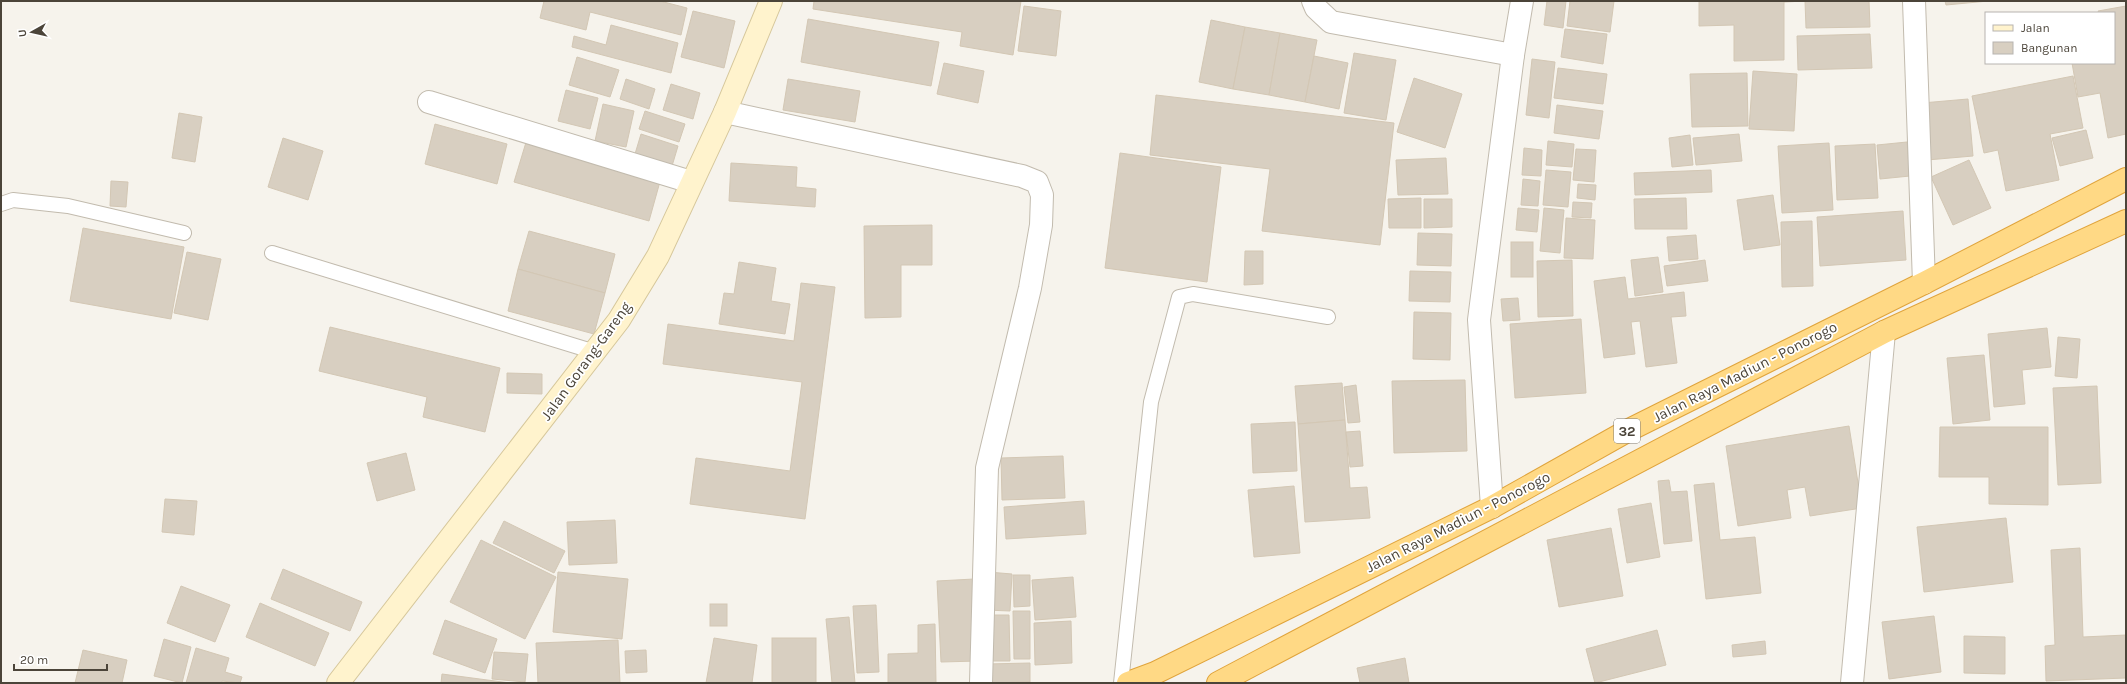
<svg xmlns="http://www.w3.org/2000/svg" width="2127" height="684" font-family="Karla,sans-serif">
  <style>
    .building { fill: #d8cfc1; stroke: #d3c7b4 }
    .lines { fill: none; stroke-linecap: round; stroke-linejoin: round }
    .service-casing { stroke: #c2bbae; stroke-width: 16 }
    .minor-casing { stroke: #c2bbae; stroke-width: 24 }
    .secondary-casing { stroke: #d6c79b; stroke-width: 24 }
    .trunk-casing { stroke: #e0a43c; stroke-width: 24 }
    .service { stroke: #fff; stroke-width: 14 }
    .minor { stroke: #fff; stroke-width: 22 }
    .secondary { stroke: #fff3cd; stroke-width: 22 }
    .trunk { stroke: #ffd985; stroke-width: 22 }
    .labels { text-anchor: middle; stroke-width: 3.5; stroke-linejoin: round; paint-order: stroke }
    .shield { fill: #fff; stroke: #817c74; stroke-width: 1 }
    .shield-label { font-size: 14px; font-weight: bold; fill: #4b4439 }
    .street-label { font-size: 15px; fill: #4b4439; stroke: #fff }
  </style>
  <rect width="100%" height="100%" fill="#f6f3ec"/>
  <!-- building -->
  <g class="building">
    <polygon points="544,1 660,1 687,8 681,35 590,12 586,30 540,18"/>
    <polygon points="814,1 1021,1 1013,55 960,46 962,32 813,9"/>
    <polygon points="1547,1 1566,1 1563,28 1544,25"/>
    <polygon points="1570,1 1614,1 1610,32 1567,26"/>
    <polygon points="1699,1 1869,1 1870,27 1806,28 1805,1 1784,2 1784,60 1734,61 1734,25 1699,26"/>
    <polygon points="1945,1 1988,1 1946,5"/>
    <polygon points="1024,6 1061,11 1056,56 1018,51"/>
    <polygon points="2126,6 2126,134 2108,138 2100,93 2078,97 2072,63 2114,63 2114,13 2099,13 2098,11"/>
    <polygon points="693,11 735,21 724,68 681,57"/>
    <polygon points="808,19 939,42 931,86 801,62"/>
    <polygon points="1211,20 1245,27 1233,89 1199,82"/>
    <polygon points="611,25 678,43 671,73 572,47 574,36 606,45"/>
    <polygon points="1245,27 1280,33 1269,95 1233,89"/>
    <polygon points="1565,29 1607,34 1603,64 1561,57"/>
    <polygon points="1280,33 1317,40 1305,102 1269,95"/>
    <polygon points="1870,34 1872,68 1798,70 1797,36"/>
    <polygon points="1354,53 1396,60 1386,120 1344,113"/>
    <polygon points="1314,56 1348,63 1339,109 1305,102"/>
    <polygon points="577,57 619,70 610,97 569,85"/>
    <polygon points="1532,59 1555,62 1549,118 1526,115"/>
    <polygon points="944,63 984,71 978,103 937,94"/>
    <polygon points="1558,68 1607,74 1603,104 1554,98"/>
    <polygon points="1753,71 1797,74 1794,131 1749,129"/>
    <polygon points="1747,73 1748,126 1692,127 1690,74"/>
    <polygon points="2073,76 2083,128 2050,134 2059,180 2006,191 1998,150 1984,153 1972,96"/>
    <polygon points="1414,78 1462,94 1445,148 1397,132"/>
    <polygon points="626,79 655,89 649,109 620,99"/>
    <polygon points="788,79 860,91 855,122 783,110"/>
    <polygon points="671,84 700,93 693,119 663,110"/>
    <polygon points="566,90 598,98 590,129 558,121"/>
    <polygon points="1156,95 1394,123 1380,245 1262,231 1270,169 1150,155"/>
    <polygon points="1968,99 1973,156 1927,160 1922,103"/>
    <polygon points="603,104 634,111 626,147 595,141"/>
    <polygon points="1557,105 1603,111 1599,139 1554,133"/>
    <polygon points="645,111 685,124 679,142 639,129"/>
    <polygon points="179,113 202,117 195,162 172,158"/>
    <polygon points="435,124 507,144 497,184 425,164"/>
    <polygon points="2086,130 2093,158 2060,166 2052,138"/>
    <polygon points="641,134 678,146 672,166 635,154"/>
    <polygon points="1739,134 1742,161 1696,165 1693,138"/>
    <polygon points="1690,135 1693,165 1672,167 1669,138"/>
    <polygon points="283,138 323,151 308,200 268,187"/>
    <polygon points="527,139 661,178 649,221 514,182"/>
    <polygon points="1548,141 1574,144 1572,167 1546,165"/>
    <polygon points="1907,142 1910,176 1880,179 1877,145"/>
    <polygon points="1829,143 1833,210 1782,213 1778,146"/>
    <polygon points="1875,144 1878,198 1837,200 1835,146"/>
    <polygon points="1524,148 1542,150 1541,176 1522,175"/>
    <polygon points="1576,149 1596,150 1594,182 1573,180"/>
    <polygon points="1120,153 1221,167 1207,282 1105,268"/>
    <polygon points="1446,158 1448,194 1398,195 1396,160"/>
    <polygon points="1969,160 1991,208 1953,225 1931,177"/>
    <polygon points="731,163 797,167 796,187 816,189 815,207 729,201"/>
    <polygon points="1546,170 1571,172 1568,207 1543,205"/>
    <polygon points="1711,170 1712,192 1635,195 1634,173"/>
    <polygon points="1523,179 1540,181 1538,206 1521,205"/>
    <polygon points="111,181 128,182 126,207 110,206"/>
    <polygon points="1578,184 1596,185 1595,200 1577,198"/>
    <polygon points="1773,195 1780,245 1744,250 1737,200"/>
    <polygon points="1421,198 1421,228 1389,228 1388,199"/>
    <polygon points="1686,198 1687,229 1635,229 1634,199"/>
    <polygon points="1424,199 1452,199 1452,227 1424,228"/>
    <polygon points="1573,202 1592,203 1591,218 1572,217"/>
    <polygon points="1518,208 1539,210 1537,232 1516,230"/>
    <polygon points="1544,208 1564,210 1560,253 1540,251"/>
    <polygon points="1903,211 1906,260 1820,266 1817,217"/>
    <polygon points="1566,218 1595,220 1593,259 1564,258"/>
    <polygon points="1812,221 1813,286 1782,287 1781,222"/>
    <polygon points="932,225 932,265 901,265 901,317 865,318 864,226"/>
    <polygon points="83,228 184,247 171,319 70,301"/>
    <polygon points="529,231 615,254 605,293 518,269"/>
    <polygon points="1418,233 1452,234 1451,266 1417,265"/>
    <polygon points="1696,235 1698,259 1669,261 1667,237"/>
    <rect x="1511" y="242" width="22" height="35"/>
    <polygon points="1245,251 1263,251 1263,284 1244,285"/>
    <polygon points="187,252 221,259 208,320 174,313"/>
    <polygon points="1658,257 1663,292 1635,296 1631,260"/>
    <polygon points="1572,260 1573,316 1538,317 1537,261"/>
    <polygon points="1705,260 1708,281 1667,286 1664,266"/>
    <polygon points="739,262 776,268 771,301 790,304 785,334 719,324 724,293 734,294"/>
    <polygon points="518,269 605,293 594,334 508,311"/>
    <polygon points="1410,271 1451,272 1450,302 1409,301"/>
    <polygon points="1625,277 1628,299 1684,292 1686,316 1671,317 1677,363 1646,367 1640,321 1631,322 1635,354 1604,358 1594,281"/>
    <polygon points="801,283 835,287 805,519 690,504 696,458 790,471 802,382 663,364 668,324 794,341"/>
    <polygon points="1518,298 1520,320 1503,321 1501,299"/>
    <polygon points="1414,312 1451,313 1450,360 1413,359"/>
    <polygon points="1581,319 1586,393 1515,398 1510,324"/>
    <polygon points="330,327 500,368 485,432 423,417 427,397 319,371"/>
    <polygon points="2047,328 2051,367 2022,370 2025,404 1994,407 1988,334"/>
    <polygon points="2058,337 2080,339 2077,378 2055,376"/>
    <polygon points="1984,355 1990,420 1953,424 1947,358"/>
    <polygon points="507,373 542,374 542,394 507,393"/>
    <polygon points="1465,380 1467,451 1394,453 1392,381"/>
    <polygon points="1342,383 1345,420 1298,424 1295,386"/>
    <polygon points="1356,385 1360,422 1348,423 1344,387"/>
    <polygon points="2097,386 2101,483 2058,485 2053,388"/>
    <polygon points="1345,420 1350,488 1367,487 1370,518 1305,522 1298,424"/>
    <polygon points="1295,422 1297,471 1253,473 1251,424"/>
    <polygon points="1849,426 1862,508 1810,516 1805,487 1787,490 1791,518 1738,526 1726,446"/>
    <polygon points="1940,427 2048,427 2048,505 1989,504 1989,477 1939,477"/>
    <polygon points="1360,431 1363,466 1350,467 1346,432"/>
    <polygon points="406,453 415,490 377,501 367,463"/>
    <polygon points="1063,456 1065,498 1002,500 1001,458"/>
    <polygon points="1669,480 1671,492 1687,491 1692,541 1664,544 1658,481"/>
    <polygon points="1714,483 1720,540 1755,537 1761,593 1706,599 1694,485"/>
    <polygon points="1294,486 1300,553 1254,557 1248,490"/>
    <polygon points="165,499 197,501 194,535 162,532"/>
    <polygon points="1084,501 1086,534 1006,539 1004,507"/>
    <polygon points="1651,503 1660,557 1627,563 1618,509"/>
    <polygon points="2006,518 2013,582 1924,592 1917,527"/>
    <polygon points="615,520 617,563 569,565 567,522"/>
    <polygon points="504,521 565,551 554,573 493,543"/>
    <polygon points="1611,528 1623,596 1559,607 1547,540"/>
    <polygon points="481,540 556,577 525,639 450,602"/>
    <polygon points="2080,548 2083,637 2126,635 2126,678 2046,681 2045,646 2055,645 2051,550"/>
    <polygon points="283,569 362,602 350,631 271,599"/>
    <polygon points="558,572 628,579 622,639 553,632"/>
    <polygon points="988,572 1012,574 1010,611 986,610"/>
    <polygon points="1013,575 1030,575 1030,606 1014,607"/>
    <polygon points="1073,577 1076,617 1035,620 1032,580"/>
    <polygon points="974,579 978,661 941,662 937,581"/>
    <polygon points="181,586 230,605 215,642 167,623"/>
    <polygon points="260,603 329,633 315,666 246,637"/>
    <rect x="710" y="604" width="17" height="22"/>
    <polygon points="876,605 879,672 857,673 853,606"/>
    <polygon points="1013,611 1030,611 1030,659 1014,659"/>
    <polygon points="984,615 1009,615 1010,661 985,661"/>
    <polygon points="1934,616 1941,672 1889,679 1882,622"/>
    <polygon points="849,617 855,683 832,683 826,619"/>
    <polygon points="445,620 497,639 485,673 433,654"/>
    <polygon points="1071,621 1072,663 1035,665 1034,623"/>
    <polygon points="935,624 936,683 888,683 888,654 918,653 918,625"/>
    <polygon points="1657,630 1666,665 1595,683 1586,649"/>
    <polygon points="1964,636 2005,637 2005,674 1964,673"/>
    <polygon points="714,638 757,645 752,683 706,683"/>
    <rect x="772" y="638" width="44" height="45"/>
    <polygon points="164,639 191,647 182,683 154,676"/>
    <polygon points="618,640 620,683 538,683 536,643"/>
    <polygon points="1765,641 1766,654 1733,657 1732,645"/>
    <polygon points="196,648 229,658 225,672 242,677 240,683 222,681 222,683 186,683"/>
    <polygon points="83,650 127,660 122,683 75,683"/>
    <polygon points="646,650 647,672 626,673 625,651"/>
    <polygon points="494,652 528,654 525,682 492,679"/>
    <polygon points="1405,658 1409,683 1360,683 1357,668"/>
    <polygon points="1030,663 1030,682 987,683 987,664"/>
    <polygon points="442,674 510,683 441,683"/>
  </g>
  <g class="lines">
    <!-- service casing -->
    <g class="service-casing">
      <g id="service">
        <polyline points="1,204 13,200 68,206 184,233"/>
        <polyline points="272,253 595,352"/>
        <polyline points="1121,683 1151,402 1179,297 1193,294 1328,317"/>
      </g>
    </g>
    <!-- minor casing -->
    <g class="minor-casing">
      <g id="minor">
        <polyline points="1313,1 1316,8 1331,22 1513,55"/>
        <polyline points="1914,1 1924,283"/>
        <polyline points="429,102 691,182"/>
        <polyline points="725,112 1022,176 1037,182 1042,195 1041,225 1030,288 987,468 981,683"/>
        <polyline points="1492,507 1479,320 1513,55 1522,1"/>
        <polyline points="1852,683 1884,332"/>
      </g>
    </g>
    <!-- secondary casing -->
    <g class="secondary-casing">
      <polyline id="secondary" points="338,683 619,320 658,256 725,112 771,1"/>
    </g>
    <!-- trunk casing -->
    <g class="trunk-casing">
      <g id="trunk">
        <polyline points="1128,683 1155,673 1492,507 1629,430 1924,283 2126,179"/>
        <polyline points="1218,683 1884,332 2126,221"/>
      </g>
    </g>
    <!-- service -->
    <use href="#service" class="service"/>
    <!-- minor -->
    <use href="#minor" class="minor"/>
    <!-- secondary -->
    <use href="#secondary" class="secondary"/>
    <!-- trunk -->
    <use href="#trunk" class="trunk"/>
  </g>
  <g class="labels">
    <!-- shield labels -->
    <rect class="shield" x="1614" y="419" width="26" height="24" rx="3"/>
    <g class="shield-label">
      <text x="1627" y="436">32</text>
    </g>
    <!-- street labels -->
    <g class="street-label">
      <text transform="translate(586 361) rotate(-54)" y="5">Jalan Gorang-Gareng</text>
      <text transform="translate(1745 372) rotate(-27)" y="5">Jalan Raya Madiun - Ponorogo</text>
      <text transform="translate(1458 522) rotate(-27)" y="5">Jalan Raya Madiun - Ponorogo</text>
    </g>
  </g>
  <!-- border -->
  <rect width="2127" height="684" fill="none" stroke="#4b4439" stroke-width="4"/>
  <!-- legend -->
  <rect x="1985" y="12" width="130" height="52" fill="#ffffff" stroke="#b7b4b0"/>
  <rect x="1993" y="25" width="20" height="6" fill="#fff3cd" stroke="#b7b4b0"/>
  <text x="2021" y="32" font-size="12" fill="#4b4439">Jalan</text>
  <rect x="1993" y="42" width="20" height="12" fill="#d8cfc1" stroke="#b7b4b0"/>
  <text x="2021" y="52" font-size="12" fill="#4b4439">Bangunan</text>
  <!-- north arrow -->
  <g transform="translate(32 32) rotate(262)" stroke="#ffffff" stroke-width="3" paint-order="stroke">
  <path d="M0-3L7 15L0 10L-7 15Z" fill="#4b4439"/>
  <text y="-6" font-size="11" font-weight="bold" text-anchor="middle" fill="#4b4439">U</text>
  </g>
  <!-- scale -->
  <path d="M14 664v6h93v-6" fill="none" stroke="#4b4439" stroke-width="2"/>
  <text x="20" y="664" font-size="12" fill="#4b4439" stroke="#ffffff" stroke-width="3" paint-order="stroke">20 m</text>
</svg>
